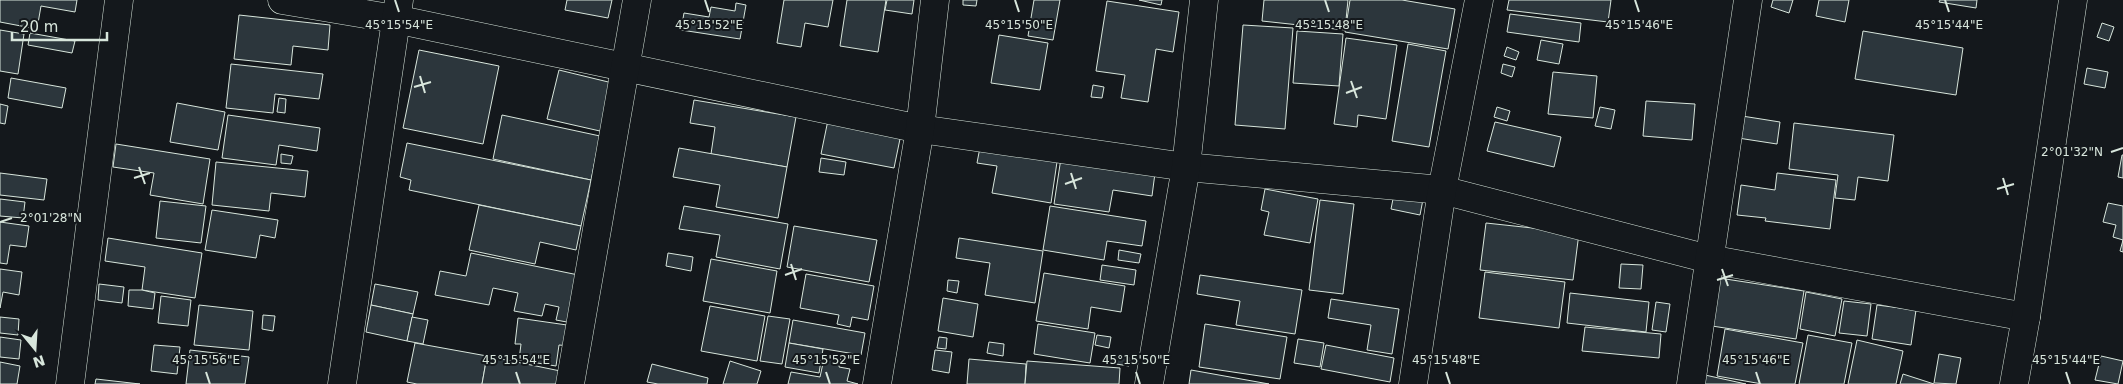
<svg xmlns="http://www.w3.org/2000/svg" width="2123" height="384" font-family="'DejaVu Sans',sans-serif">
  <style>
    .building { fill: #2c363c; stroke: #d8e6dc }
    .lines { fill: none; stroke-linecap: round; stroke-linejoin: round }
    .minor-casing { stroke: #d8e6dc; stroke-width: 29 }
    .minor { stroke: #14181c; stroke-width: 28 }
    .ticks { fill: none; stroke: #d8e6dc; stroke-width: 2 }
    .ticks-label { font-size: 12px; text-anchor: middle; fill: #d8e6dc; stroke: #14181c; stroke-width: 4; stroke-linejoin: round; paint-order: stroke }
  </style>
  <rect width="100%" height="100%" fill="#14181c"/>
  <!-- building -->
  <g class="building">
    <polygon points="0,0 77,0 75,12 41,6 37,29 0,22"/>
    <polygon points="567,0 612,0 608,18 565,10"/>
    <polygon points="784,0 833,0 828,27 805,23 801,47 777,43"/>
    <polygon points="847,0 886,0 878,52 840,46"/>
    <polygon points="887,0 914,0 912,14 885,10"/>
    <polygon points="963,0 977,0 976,6 963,5"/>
    <polygon points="1034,0 1060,0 1053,40 1028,36"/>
    <polygon points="1139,0 1162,0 1161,5"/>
    <polygon points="1264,0 1348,0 1345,30 1262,21"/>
    <polygon points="1350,0 1402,0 1455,9 1448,49 1345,32"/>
    <polygon points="1509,0 1611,0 1608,22 1507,10"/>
    <polygon points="1773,0 1793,0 1789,13 1771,7"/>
    <polygon points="1819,0 1849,0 1845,22 1816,16"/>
    <polygon points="1940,0 1977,0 1976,8 1939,2"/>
    <polygon points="1107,1 1179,12 1173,52 1156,49 1148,102 1121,98 1125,75 1096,71"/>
    <polygon points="736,3 746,5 740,39 681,30 684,13 709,17 711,7 735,11"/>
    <polygon points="1510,14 1581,23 1579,42 1507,32"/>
    <polygon points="239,15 330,25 328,50 293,46 291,65 234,59"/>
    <polygon points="2102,23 2114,27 2109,41 2097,37"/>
    <polygon points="1243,25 1293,28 1285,129 1235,125"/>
    <polygon points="0,30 24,34 18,74 0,71"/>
    <polygon points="1297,31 1343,34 1339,86 1293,83"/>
    <polygon points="1863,31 1963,48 1956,95 1855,79"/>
    <polygon points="30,33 75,41 72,53 28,45"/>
    <polygon points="999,35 1048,43 1040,90 991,83"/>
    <polygon points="1346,38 1397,45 1386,119 1358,115 1357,127 1334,124"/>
    <polygon points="1541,40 1563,44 1559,64 1537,60"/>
    <polygon points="1408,44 1446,51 1429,147 1392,141"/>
    <polygon points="1507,47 1519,52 1516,60 1504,56"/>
    <polygon points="419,50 499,66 483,144 403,128"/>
    <polygon points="231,64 323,74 319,99 275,94 273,113 226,108"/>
    <polygon points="1503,64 1515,67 1512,77 1501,73"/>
    <polygon points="2087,68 2108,72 2105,88 2084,84"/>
    <polygon points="559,70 633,88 622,136 547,119"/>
    <polygon points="1553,72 1597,76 1593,118 1548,114"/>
    <polygon points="11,78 66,88 62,108 8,98"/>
    <polygon points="1093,85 1104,87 1102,98 1091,97"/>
    <polygon points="279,98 286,99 285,113 277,112"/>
    <polygon points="694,100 796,117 787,167 711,154 715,127 690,123"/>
    <polygon points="1646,101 1695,104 1692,140 1643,136"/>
    <polygon points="177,103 225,112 218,150 170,142"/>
    <polygon points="0,104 8,106 5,124 0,123"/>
    <polygon points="1497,107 1510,111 1507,121 1494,117"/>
    <polygon points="1600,107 1615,110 1611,129 1595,126"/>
    <polygon points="228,115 320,128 317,151 279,145 276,165 222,158"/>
    <polygon points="502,115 600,136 591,180 493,159"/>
    <polygon points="1742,116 1780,122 1777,144 1738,138"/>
    <polygon points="828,120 901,134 894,168 821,154"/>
    <polygon points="1495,122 1561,137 1554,167 1487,151"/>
    <polygon points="1794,123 1894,135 1888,181 1858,177 1855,200 1835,198 1838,175 1789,169"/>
    <polygon points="981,142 1058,155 1051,203 992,193 997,166 977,163"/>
    <polygon points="407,143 591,180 581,226 409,190 411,180 400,177"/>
    <polygon points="116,144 210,159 203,204 150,195 154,173 113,167"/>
    <polygon points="679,148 787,167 778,218 716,207 720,185 673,177"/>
    <polygon points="281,154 293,156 291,164 281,163"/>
    <polygon points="2122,155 2123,155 2123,178 2118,177"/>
    <polygon points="821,158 846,162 844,175 819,172"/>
    <polygon points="1061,158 1155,173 1152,196 1113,190 1109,212 1054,204"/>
    <polygon points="216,162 308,171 305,197 271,193 269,211 212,205"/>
    <polygon points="0,173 47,179 44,200 0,195"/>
    <polygon points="1777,173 1836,180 1830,229 1765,221 1766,218 1737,215 1741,185 1775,190"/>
    <polygon points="1265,189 1318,199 1310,243 1264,235 1269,212 1261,210"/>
    <polygon points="1395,189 1424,194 1420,215 1391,209"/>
    <polygon points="0,199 25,202 23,218 0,216"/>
    <polygon points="1320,200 1354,204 1343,294 1309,290"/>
    <polygon points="160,201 206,206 201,243 156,238"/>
    <polygon points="2108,203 2123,206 2123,252 2120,251 2123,240 2113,237 2116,225 2103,222"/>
    <polygon points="479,205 581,226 576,250 540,242 535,264 469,250"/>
    <polygon points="684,206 788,224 780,269 716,257 720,235 679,229"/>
    <polygon points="1050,206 1146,221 1142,246 1107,241 1104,260 1043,250"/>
    <polygon points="212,210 278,220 275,238 260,235 256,258 205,250"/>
    <polygon points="0,222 29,226 26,247 10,245 7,264 0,263"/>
    <polygon points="1486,223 1579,233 1573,280 1480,270"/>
    <polygon points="794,226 877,240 869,282 787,267"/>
    <polygon points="108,238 202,253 195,298 142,290 145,267 105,261"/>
    <polygon points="959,238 1043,251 1035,303 985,295 990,263 956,258"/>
    <polygon points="1119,250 1141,254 1139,263 1118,260"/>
    <polygon points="471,253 593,278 583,325 556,320 559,307 545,304 542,316 514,311 518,293 493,288 489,305 435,295 440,271 466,276"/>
    <polygon points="668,253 693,257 691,271 666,266"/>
    <polygon points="711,259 777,271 770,313 703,301"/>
    <polygon points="1621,264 1643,265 1641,289 1619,288"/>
    <polygon points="1102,265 1136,270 1134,285 1100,280"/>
    <polygon points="0,269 22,272 19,295 3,292 0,308"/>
    <polygon points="1485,272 1565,282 1559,328 1479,318"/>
    <polygon points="1044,273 1125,286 1121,312 1091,307 1088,329 1036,321"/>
    <polygon points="806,274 874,286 868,320 852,317 850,327 837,324 839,315 800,308"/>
    <polygon points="1200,275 1302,290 1295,334 1236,325 1240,301 1197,294"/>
    <polygon points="1719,278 1804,291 1796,339 1712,326"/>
    <polygon points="948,280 959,281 957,293 947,291"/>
    <polygon points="99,284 124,287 122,303 98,300"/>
    <polygon points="375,284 418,292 413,314 371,305"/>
    <polygon points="129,290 142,290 155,293 153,309 128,306"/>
    <polygon points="1806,292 1842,299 1835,336 1800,329"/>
    <polygon points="1570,293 1649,302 1646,332 1567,323"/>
    <polygon points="161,296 191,300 188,326 158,323"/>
    <polygon points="943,298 978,304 973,337 938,331"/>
    <polygon points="1331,299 1399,309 1392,354 1367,350 1371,325 1328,318"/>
    <polygon points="1844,301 1871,304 1867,336 1839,333"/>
    <polygon points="1656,302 1670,304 1666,332 1652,330"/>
    <polygon points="199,305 253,311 249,350 194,345"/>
    <polygon points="371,305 413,314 407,341 366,332"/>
    <polygon points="1877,305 1916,310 1911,345 1872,339"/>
    <polygon points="710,306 765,316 757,361 701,351"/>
    <polygon points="263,315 275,316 273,331 262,329"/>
    <polygon points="768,316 790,319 782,364 760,361"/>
    <polygon points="0,317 19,319 18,335 0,333"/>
    <polygon points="412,317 428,320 423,344 407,341"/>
    <polygon points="518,318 574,326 571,346 559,345 556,366 519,360 521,344 515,344"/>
    <polygon points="793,320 865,333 861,355 789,343"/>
    <polygon points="1038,324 1095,333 1090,363 1034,354"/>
    <polygon points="1205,324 1287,337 1280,379 1199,367"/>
    <polygon points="1585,327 1661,334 1659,358 1582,351"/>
    <polygon points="1725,329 1803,343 1795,384 1762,384 1717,376"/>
    <polygon points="1097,335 1111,337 1109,348 1095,345"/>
    <polygon points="1808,335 1852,343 1844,384 1799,384"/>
    <polygon points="0,337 21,340 19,359 0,357"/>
    <polygon points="939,337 947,338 946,349 937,348"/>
    <polygon points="1298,339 1324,343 1320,367 1294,363"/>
    <polygon points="1857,340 1903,351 1896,384 1848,384"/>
    <polygon points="989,342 1004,344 1003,356 987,353"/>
    <polygon points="415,343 487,356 482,384 417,384 407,382"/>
    <polygon points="789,343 823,349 819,373 785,367"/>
    <polygon points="154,345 180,347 177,374 151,371"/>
    <polygon points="1326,345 1394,358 1390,382 1321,369"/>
    <polygon points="190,350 249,357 245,384 186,384"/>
    <polygon points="935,350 952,352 949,373 932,370"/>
    <polygon points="825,354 841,357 839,367 850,369 847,381 858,384 788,384 791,372 820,377"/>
    <polygon points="1939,354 1961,358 1956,384 1934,383"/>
    <polygon points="487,356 580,375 579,384 482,384"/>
    <polygon points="1117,356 1130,358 1129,366 1116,364"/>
    <polygon points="2101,356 2123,361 2118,384 2095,380"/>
    <polygon points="969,359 1026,364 1025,384 967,384"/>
    <polygon points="730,361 761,371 757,384 723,384"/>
    <polygon points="1027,361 1120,368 1119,384 1025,384"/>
    <polygon points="0,362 20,366 17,384 0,384"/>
    <polygon points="652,364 708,378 707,384 658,384 647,382"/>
    <polygon points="1191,370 1269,384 1189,384"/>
    <polygon points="1903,374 1934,384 1900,384"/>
    <polygon points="1705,375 1746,384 1703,384"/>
    <polygon points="96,379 140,384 95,384"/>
  </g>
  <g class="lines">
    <!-- minor casing -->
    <g class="minor-casing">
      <g id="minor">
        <polyline points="282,0 395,19 920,129 1186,167 1442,190 1709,259 2026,317"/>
        <polyline points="70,384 119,0"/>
        <polyline points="342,384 399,0"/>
        <polyline points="570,384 637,0"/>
        <polyline points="877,384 920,129 935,0"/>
        <polyline points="1149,384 1186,167 1204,0"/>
        <polyline points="1413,384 1442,190 1479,0"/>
        <polyline points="1691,384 1748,0"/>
        <polyline points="2014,384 2026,317 2073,0"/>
      </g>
    </g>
    <!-- minor -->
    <use href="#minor" class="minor"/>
  </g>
  <!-- ticks -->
  <path class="ticks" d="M395 0 399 12M705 0 709 12M1015 0 1019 12M1325 0 1329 12M1635 0 1639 12M1945 0 1949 12M420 76 425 93M1351 81 1357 98M414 87 431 82M1346 93 1362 87M2111 152 2123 148M139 167 145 184M1071 173 1076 189M134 178 150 173M2003 178 2008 195M1065 184 1082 178M1997 189 2014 184M0 222 12 218M791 264 796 280M1722 269 1728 286M785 275 802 269M1717 280 1733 275M206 372 210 384M516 372 520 384M826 372 830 384M1136 372 1140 384M1446 372 1450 384M1756 372 1760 384M2066 372 2070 384"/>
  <g class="ticks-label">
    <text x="399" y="29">45°15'54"E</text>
    <text x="709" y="29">45°15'52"E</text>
    <text x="1019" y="29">45°15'50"E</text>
    <text x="1329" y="29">45°15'48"E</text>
    <text x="1639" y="29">45°15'46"E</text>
    <text x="1949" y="29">45°15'44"E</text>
    <text x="2072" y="156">2°01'32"N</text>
    <text x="51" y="222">2°01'28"N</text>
    <text x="206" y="364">45°15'56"E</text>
    <text x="516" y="364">45°15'54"E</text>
    <text x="826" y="364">45°15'52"E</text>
    <text x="1136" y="364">45°15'50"E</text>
    <text x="1446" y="364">45°15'48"E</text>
    <text x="1756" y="364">45°15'46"E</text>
    <text x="2066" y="364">45°15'44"E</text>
  </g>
  <!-- north arrow -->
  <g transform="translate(35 349) rotate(162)" stroke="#14181c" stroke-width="4" paint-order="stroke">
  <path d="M0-4L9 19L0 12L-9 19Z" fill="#d8e6dc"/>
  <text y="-8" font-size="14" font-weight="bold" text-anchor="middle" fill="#d8e6dc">N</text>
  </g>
  <!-- scale -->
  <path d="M12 32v8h95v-8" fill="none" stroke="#d8e6dc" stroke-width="2.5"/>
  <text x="20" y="32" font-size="15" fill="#d8e6dc" stroke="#14181c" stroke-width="4" paint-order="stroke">20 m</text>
</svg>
